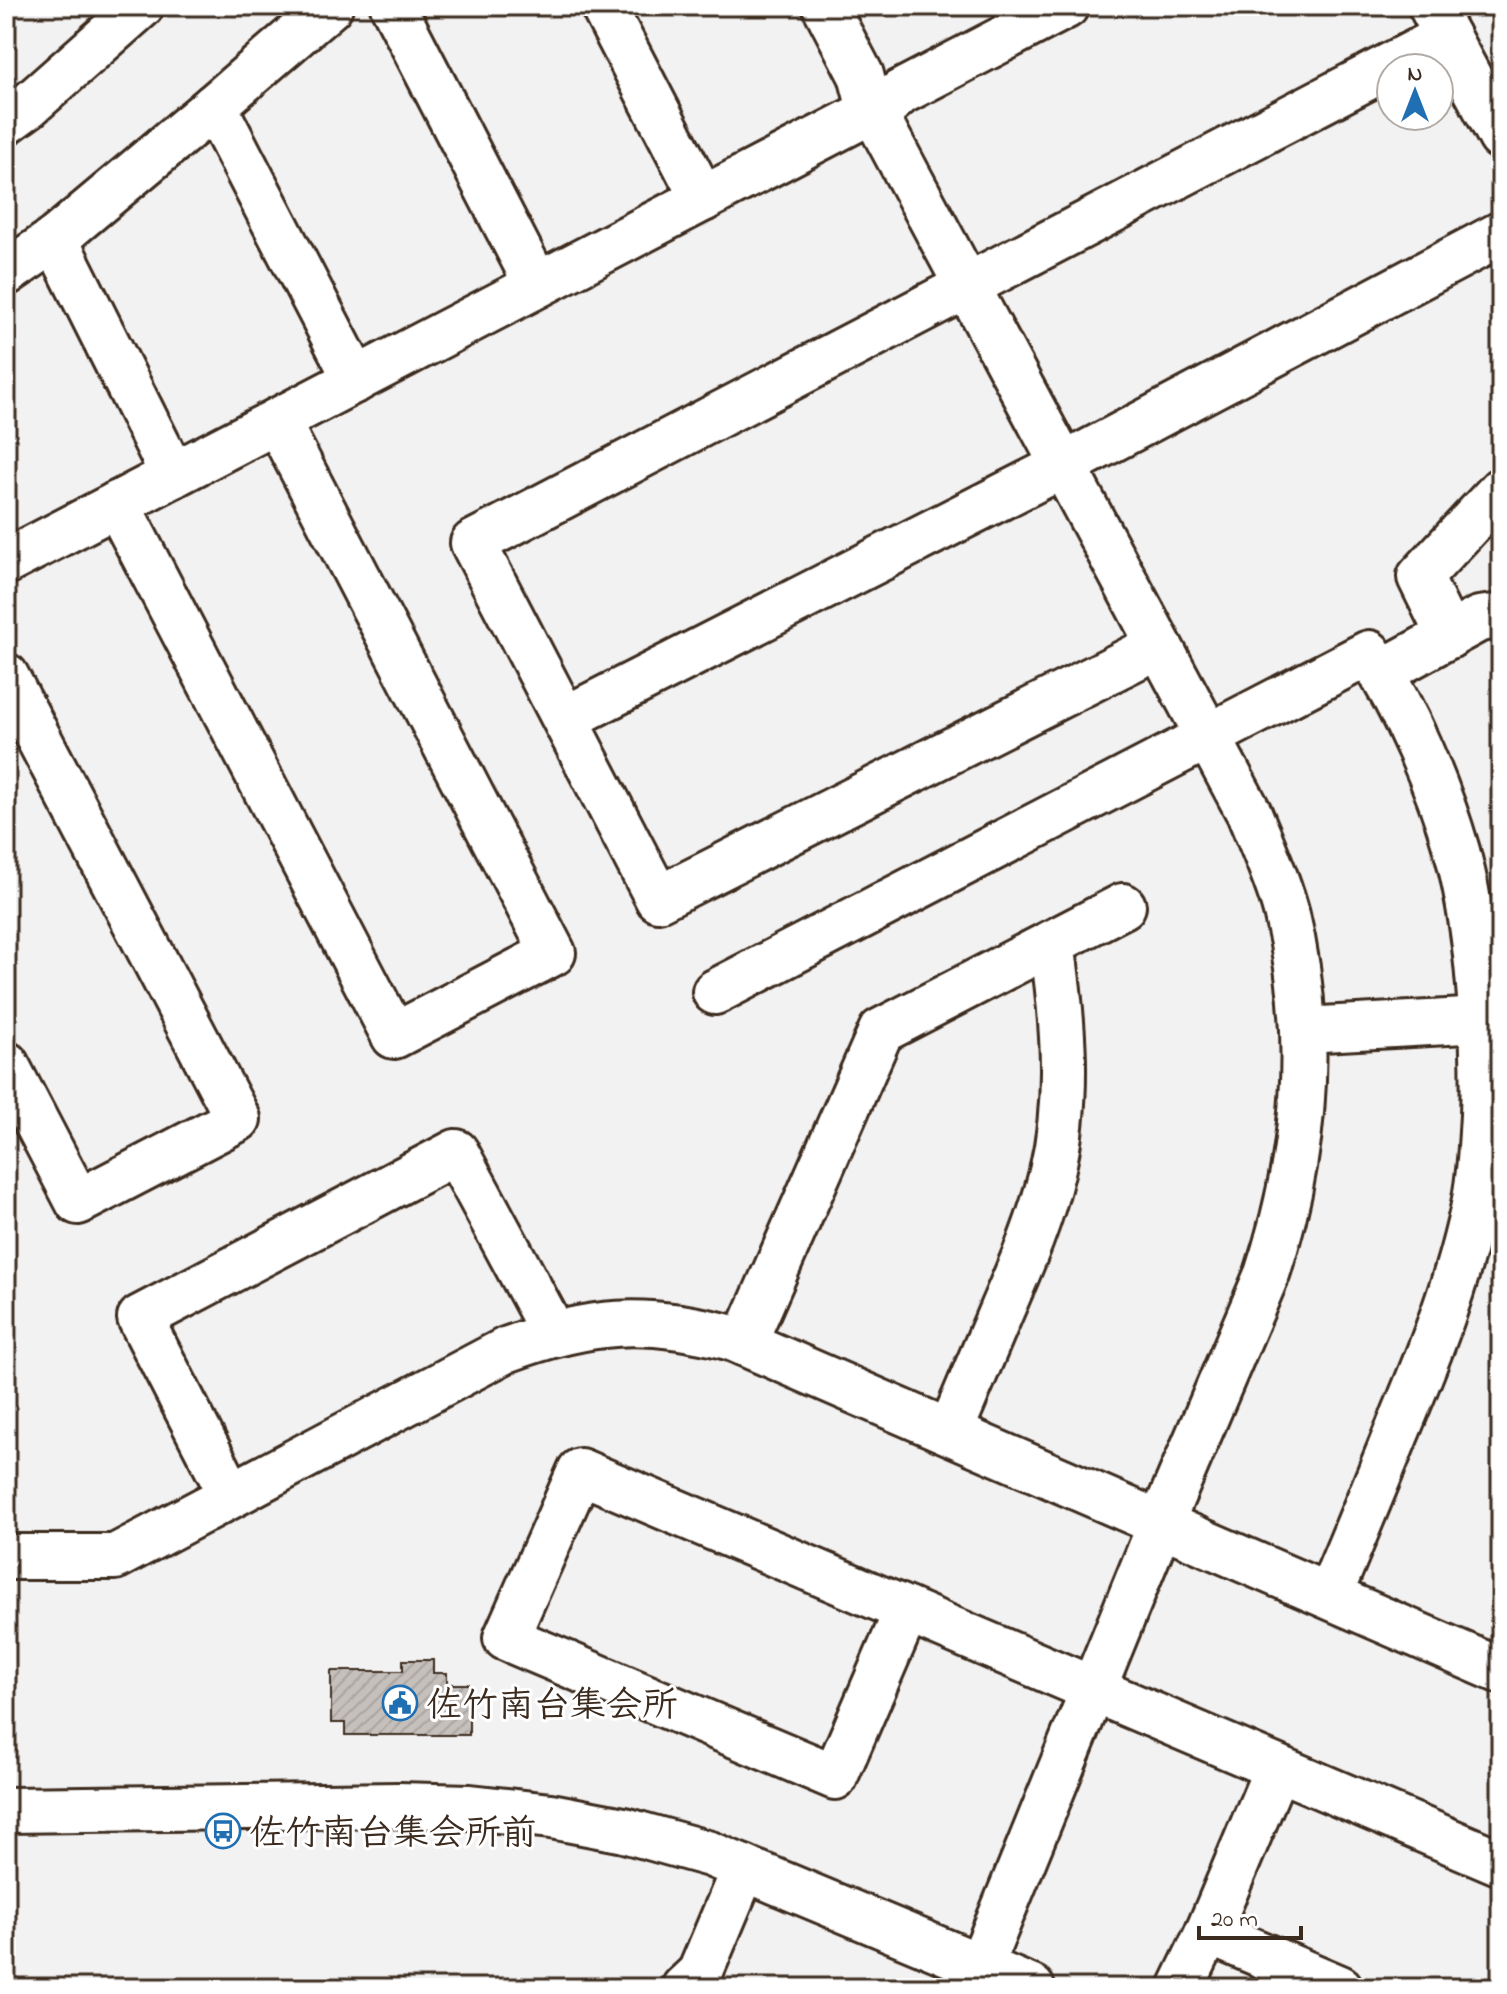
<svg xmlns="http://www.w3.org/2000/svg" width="1507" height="1994" font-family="'Indie Flower','Klee One',sans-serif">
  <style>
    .building { fill: url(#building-hatch); stroke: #3b2a1e; stroke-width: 2 }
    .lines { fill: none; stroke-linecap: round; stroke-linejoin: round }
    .minor-casing { stroke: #3b2a1e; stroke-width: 50 }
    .minor { stroke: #fff; stroke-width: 44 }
    .labels { text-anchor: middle; stroke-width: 6; stroke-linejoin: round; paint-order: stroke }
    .poi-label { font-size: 36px; font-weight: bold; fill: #3b2a1e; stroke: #fff; text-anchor: start }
  </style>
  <defs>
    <pattern id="building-hatch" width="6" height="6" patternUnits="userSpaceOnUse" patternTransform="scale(2)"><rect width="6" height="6" fill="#c6c0bd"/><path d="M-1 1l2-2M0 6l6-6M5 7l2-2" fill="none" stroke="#aba5a2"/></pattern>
  </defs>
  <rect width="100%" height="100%" fill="#f3f2f2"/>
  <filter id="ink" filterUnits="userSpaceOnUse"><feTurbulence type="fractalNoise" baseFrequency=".0125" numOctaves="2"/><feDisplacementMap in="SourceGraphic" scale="16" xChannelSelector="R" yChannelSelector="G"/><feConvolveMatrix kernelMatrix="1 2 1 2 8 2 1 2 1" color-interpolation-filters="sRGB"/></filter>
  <g filter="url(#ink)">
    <!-- building -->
    <polygon class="building" points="403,1660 433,1660 433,1673 447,1673 447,1684 469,1684 469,1735 345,1735 345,1723 331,1723 331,1671 403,1671"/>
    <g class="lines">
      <!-- minor casing -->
      <g class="minor-casing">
        <g id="minor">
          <polyline points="393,6 537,285"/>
          <polyline points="603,6 703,199"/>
          <polyline points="825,6 861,75 872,117 901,92 1066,6"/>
          <polyline points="1447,36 1501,137"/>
          <polyline points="214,106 356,380"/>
          <polyline points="6,122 28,106 141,6"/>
          <polyline points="55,239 173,475"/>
          <polyline points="6,273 55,239 214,106 330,6"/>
          <polyline points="117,504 394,1036 553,953 277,421"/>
          <path d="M6 562 858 118 872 117 881 125 1249 813C1262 845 1277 877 1286 911 1316 1033 1306 1155 1267 1274L1161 1523 980 1967"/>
          <polyline points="1449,636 1420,577 1501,490"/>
          <polyline points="1158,646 658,899 473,543 1447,36 1431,6"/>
          <polyline points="1382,672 1479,619 1501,616"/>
          <polyline points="6,676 238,1119 78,1202 6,1064"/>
          <polyline points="565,719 1064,465 1501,234"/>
          <path d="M715 992 1369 653C1406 711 1438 785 1457 851 1467 888 1473 927 1477 964 1482 1015 1485 1065 1483 1115 1481 1151 1479 1188 1470 1223 1453 1296 1425 1365 1396 1434 1374 1488 1352 1542 1329 1596"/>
          <polyline points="1304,1030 1501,1019"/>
          <polyline points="744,1343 881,1031 1123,906"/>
          <path d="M950 1432C967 1391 985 1350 1002 1309 1021 1265 1041 1220 1052 1172 1070 1097 1063 1019 1052 943"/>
          <polyline points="231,1495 140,1318 456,1152 554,1334"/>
          <path d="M6 1557H115L506 1350C590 1319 645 1315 732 1338L1501 1671"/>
          <polyline points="907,1610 835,1777 506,1638 580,1471 1501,1863"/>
          <polyline points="1277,1768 1208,1932 1340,1988"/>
          <polyline points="6,1810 399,1805 470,1807 551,1816 624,1830 710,1854 1032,1988"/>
          <polyline points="684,1988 700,1973 744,1868"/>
          <polyline points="1181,1988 1208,1932"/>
        </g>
      </g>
      <!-- minor -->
      <use href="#minor" class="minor"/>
    </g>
  </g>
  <!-- icons -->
  <defs>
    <g id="civic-ring" transform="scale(1.8)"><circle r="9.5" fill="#fff" stroke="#1f6fb2" stroke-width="1.5"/><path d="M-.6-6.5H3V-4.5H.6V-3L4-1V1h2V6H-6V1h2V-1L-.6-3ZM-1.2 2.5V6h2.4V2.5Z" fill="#1f6fb2"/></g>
    <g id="bus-ring" transform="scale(1.8)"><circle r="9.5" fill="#fff" stroke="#1f6fb2" stroke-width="1.5"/><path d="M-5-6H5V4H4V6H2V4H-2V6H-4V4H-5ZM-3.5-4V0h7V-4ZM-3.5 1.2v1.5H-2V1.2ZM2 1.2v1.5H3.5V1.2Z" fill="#1f6fb2"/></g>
  </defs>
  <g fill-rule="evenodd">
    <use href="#civic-ring" x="400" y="1703"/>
    <use href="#bus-ring" x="223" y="1831"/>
  </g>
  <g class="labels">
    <!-- poi labels -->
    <g class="poi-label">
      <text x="426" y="1716">佐竹南台集会所</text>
      <text x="249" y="1844">佐竹南台集会所前</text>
    </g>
  </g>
  <!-- margin -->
  <rect width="1507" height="1994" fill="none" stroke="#fff" stroke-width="32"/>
  <rect x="16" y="16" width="1475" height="1962" fill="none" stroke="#3b2a1e" stroke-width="3" filter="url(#ink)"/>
  <!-- north arrow -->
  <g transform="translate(1415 92)"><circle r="38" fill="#ffffff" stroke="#b1aaa5" stroke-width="2"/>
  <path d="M0-6L14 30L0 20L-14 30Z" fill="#1f6fb2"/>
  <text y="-12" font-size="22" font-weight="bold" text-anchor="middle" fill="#3b2a1e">N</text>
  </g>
  <!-- scale -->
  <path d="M1199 1926v12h102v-12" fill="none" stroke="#3b2a1e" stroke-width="4"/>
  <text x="1211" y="1926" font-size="24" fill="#3b2a1e" stroke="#ffffff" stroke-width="6" paint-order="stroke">20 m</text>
</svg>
